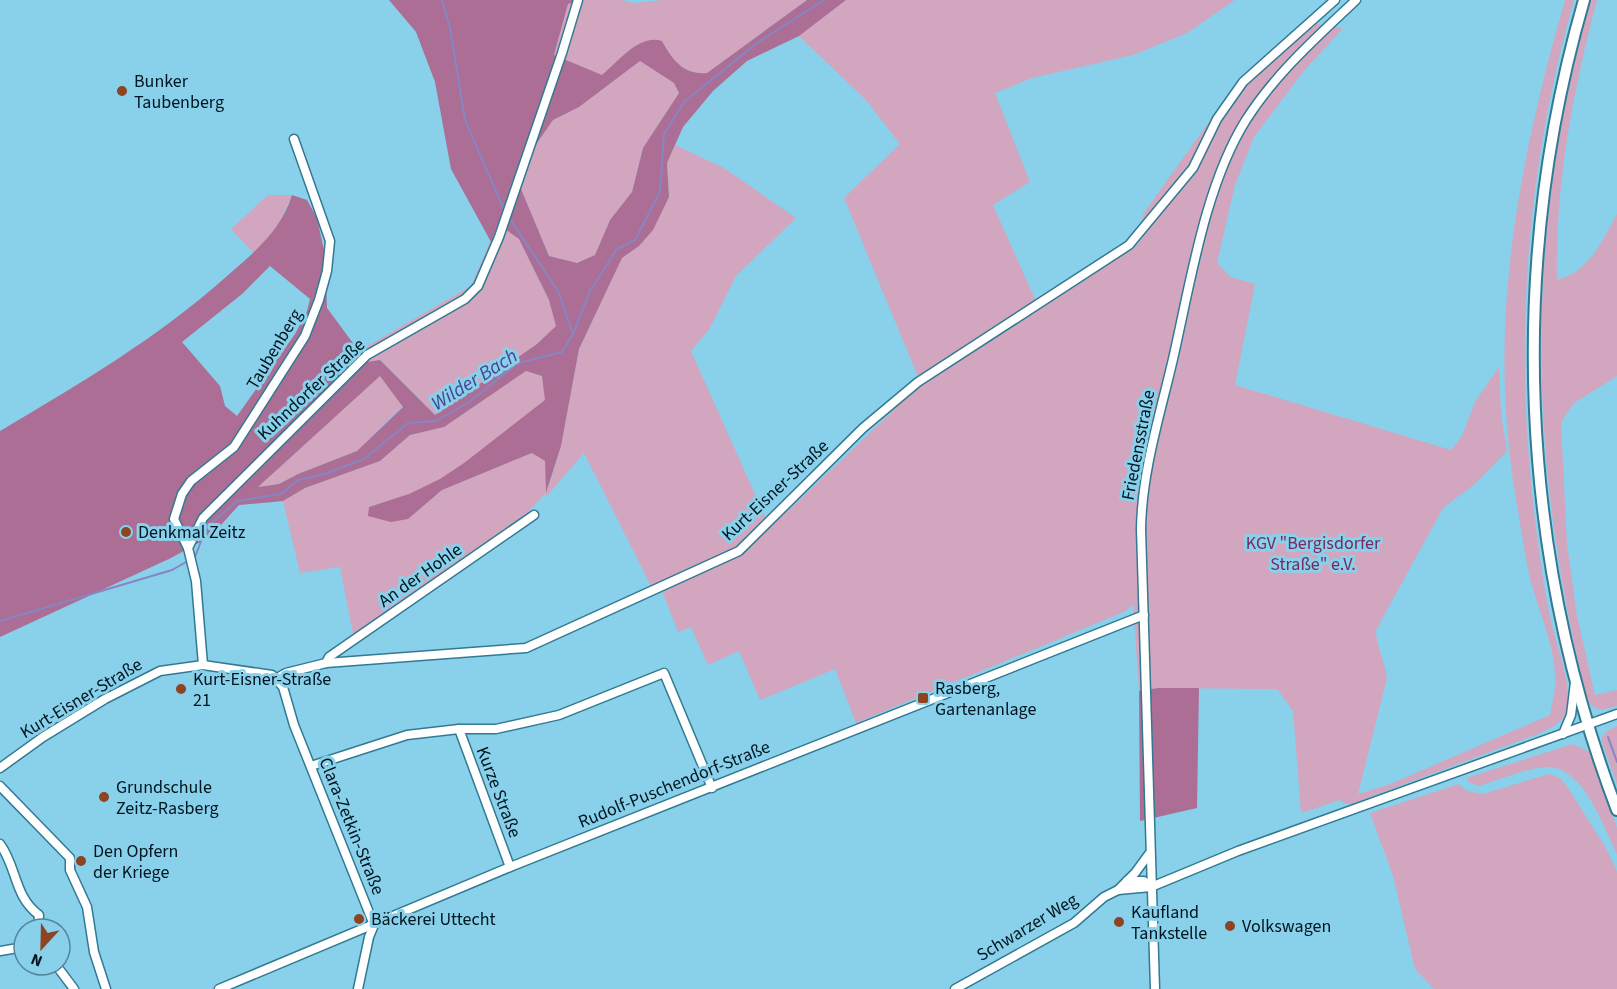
<svg xmlns="http://www.w3.org/2000/svg" width="1617" height="989" font-family="'Source Sans 3',sans-serif">
  <style>
    .green { fill: #d2a6bf }
    .forest { fill: #ac6e94; fill-rule: evenodd }
    .lines { fill: none; stroke-linecap: round; stroke-linejoin: round }
    .stream { stroke: #8686c4; stroke-width: 2 }
    .minor-casing { stroke: #327a92; stroke-width: 11 }
    .major-casing { stroke: #327a92; stroke-width: 14 }
    .minor { stroke: #fff; stroke-width: 8 }
    .major { stroke: #fff; stroke-width: 10 }
    .poi-dot { fill: #8c4423; stroke: #89d0eb; stroke-width: 2 }
    .labels { text-anchor: middle; stroke-width: 6; stroke-linejoin: round; paint-order: stroke }
    .poi-label { font-size: 18px; fill: #001620; stroke: #89d0eb; text-anchor: start }
    .street-label { font-size: 18px; fill: #001620; stroke: #89d0eb }
    .park-label { font-size: 18px; fill: #772a5d; stroke: #89d0eb }
    .water-label { font-size: 20px; font-style: italic; fill: #494390; stroke: #89d0eb }
  </style>
  <rect width="100%" height="100%" fill="#89d0eb"/>
  <!-- green -->
  <g class="green">
    <path d="M582 0H621L634 3 663 0H807L707 73C684 75 673 61 662 42L638 44 602 76 554 55 568 3Z"/>
    <path d="M846 0H1235L1187 33 1133 55 1032 78 995 93 1030 182 993 205 1039 308 1139 243 1143 214 1219 108 1316 24 1343 28 1303 72 1254 137 1235 185 1217 263 1231 277 1255 284 1235 385 1451 450 1462 436 1475 402 1499 367 1501 413 1507 451 1476 483 1443 508 1376 630C1376 646 1385 662 1387 678L1358 794 1388 785 1550 715C1551 706 1554 697 1555 688 1558 648 1536 608 1528 569 1519 518 1509 464 1506 412 1497 273 1527 132 1565 0H1574C1524 176 1513 354 1537 535 1541 565 1545 596 1552 625 1558 650 1570 679 1568 705 1568 708 1566 715 1564 717 1556 727 1543 732 1533 736L1351 804H1345L1340 800 1301 813 1293 711 1277 689 1158 688 1139 691 1133 604 1126 611 856 723 835 669 760 700 739 651 708 665 691 627 678 632 659 583 651 586 584 453 547 496 545 494 524 516 354 639 340 567 300 573 283 501 305 488 380 461 410 435 444 427 526 371 542 376 546 400C504 433 460 476 408 495 395 499 382 503 369 507L408 519 442 490 532 453 545 460 547 492 561 446 579 349 622 258 639 246 669 198 667 163 675 145 724 168 796 218 736 276 710 328 691 351 770 528 921 384 844 198 900 144 866 100 799 36Z"/>
    <path d="M1591 0H1597C1573 91 1555 185 1557 280 1590 271 1602 241 1617 214V376L1574 403 1561 422 1567 544 1577 616 1595 695 1617 690V706L1601 710 1592 706 1587 699C1528 460 1523 237 1591 0Z"/>
    <polygon points="640,61 674,83 679,93 643,148 632,192 610,220 595,255 577,263 549,256 521,189 535,146 553,120 579,107"/>
    <polygon points="268,195 292,195 276,230 254,253 231,229"/>
    <polygon points="498,224 519,239 549,300 557,325 537,344 435,415 380,360 367,363 357,352 471,286"/>
    <polygon points="380,376 403,406 357,451 298,474 279,484 257,487"/>
    <polygon points="1617,726 1617,784 1601,739 1607,731"/>
    <path d="M1573 744 1590 752 1617 828V854C1603 826 1583 764 1545 767 1523 769 1500 780 1479 786L1470 783 1466 778Z"/>
    <polygon points="1549,774 1560,778 1568,788 1606,848 1617,872 1617,989 1434,989 1415,969 1393,876 1370,813 1459,784 1467,791 1483,794"/>
  </g>
  <!-- forest -->
  <g class="forest">
    <path d="M389 0H582L568 4 554 55 602 75C619 61 639 34 662 41 673 61 684 75 707 73L807 0H846L799 36 747 61 713 91 683 127 667 163 669 197 653 230 639 246 622 258 579 349 561 446 546 493 545 461 532 453 442 490 408 519 391 522 368 516 369 507 409 494 440 479 464 463 545 400 542 376 526 371 444 427 410 435 380 461 305 488 283 501 239 505 211 536 171 558 0 637V431C79 384 158 338 227 276 255 252 281 230 292 195L307 200 317 218 325 255 327 308 367 362 380 360 435 415 537 344 556 326 549 300 519 239 498 224 491 242 451 169 435 82 416 32ZM640 61 674 83 679 93 643 148 632 192 610 220 595 255 577 263 549 256 521 189 535 146 553 120 579 107ZM270 266 310 299 307 311 295 334 237 416 225 406 220 386 182 342 242 294ZM380 376 403 407 357 451 298 474 279 484 258 487Z"/>
    <polygon points="1158,688 1199,688 1197,808 1140,821 1139,691"/>
  </g>
  <g class="lines">
    <!-- stream -->
    <g class="stream">
      <polyline points="442,0 450,28 465,120 503,207"/>
      <polyline points="510,219 559,293 573,334"/>
      <polyline points="0,621 172,570 195,557 206,528 237,501 281,494 298,480 325,474 364,459 408,423 436,421 468,403 518,363 562,352 573,334 590,291 617,249 635,240 660,192 664,134 684,102 757,43 824,0"/>
      <polyline points="1608,737 1617,762"/>
    </g>
    <!-- minor casing -->
    <g class="minor-casing">
      <g id="minor">
        <polyline points="188,548 174,519 182,494 191,481 234,447 305,336 319,300 327,271 330,241 294,139"/>
        <polyline points="326,663 329,657 534,515"/>
        <polyline points="203,665 196,581 188,548 203,518 367,355 465,299 478,286 499,237 562,53 578,0"/>
        <polyline points="277,678 286,673 326,663 526,648 739,551 863,428 918,382 1129,245 1193,168 1217,119 1243,82 1335,0"/>
        <polyline points="459,729 510,867"/>
        <polyline points="1563,734 1571,715 1575,682"/>
        <polyline points="311,766 407,735 459,729 496,729 559,715 664,673 712,788"/>
        <polyline points="0,768 43,737 105,699 160,671 203,665 272,675 283,687 294,725 374,925 369,937 358,989"/>
        <polyline points="0,786 70,858 70,870 87,907 94,952 106,989"/>
        <path d="M0 844C17 867 14 897 39 915L38 929"/>
        <polyline points="1127,881 1144,881 1151,887"/>
        <polyline points="1118,890 1135,873 1149,854"/>
        <polyline points="0,951 24,947"/>
        <polyline points="56,965 74,989"/>
        <polyline points="219,989 510,867 1144,615"/>
        <polyline points="955,989 1074,923 1104,897 1118,890 1151,887 1238,851 1617,714"/>
        <path d="M1155 989 1141 529C1142 471 1160 415 1173 359 1190 285 1205 185 1246 120 1275 74 1317 37 1356 0"/>
      </g>
    </g>
    <!-- major casing -->
    <g class="major-casing">
      <path id="major" d="M1584 0C1507 266 1519 552 1617 810"/>
    </g>
    <!-- minor -->
    <use href="#minor" class="minor"/>
    <!-- major -->
    <use href="#major" class="major"/>
  </g>
  <!-- markers -->
  <g class="poi-dot">
    <circle cx="122" cy="91" r="6"/>
    <circle cx="126" cy="532" r="6"/>
    <circle cx="181" cy="689" r="6"/>
    <rect x="917" y="692" width="12" height="12" rx="3"/>
    <circle cx="104" cy="797" r="6"/>
    <circle cx="81" cy="861" r="6"/>
    <circle cx="359" cy="919" r="6"/>
    <circle cx="1119" cy="922" r="6"/>
    <circle cx="1230" cy="926" r="6"/>
  </g>
  <g class="labels">
    <!-- poi labels -->
    <g class="poi-label">
      <text x="134" y="87">Bunker<tspan x="134" dy="21">Taubenberg</tspan></text>
      <text x="138" y="538">Denkmal Zeitz</text>
      <text x="193" y="685">Kurt-Eisner-Straße<tspan x="193" dy="21">21</tspan></text>
      <text x="935" y="694">Rasberg,<tspan x="935" dy="21">Gartenanlage</tspan></text>
      <text x="116" y="793">Grundschule<tspan x="116" dy="21">Zeitz-Rasberg</tspan></text>
      <text x="93" y="857">Den Opfern<tspan x="93" dy="21">der Kriege</tspan></text>
      <text x="1131" y="918">Kaufland<tspan x="1131" dy="21">Tankstelle</tspan></text>
      <text x="371" y="925">Bäckerei Uttecht</text>
      <text x="1242" y="932">Volkswagen</text>
    </g>
    <!-- street labels -->
    <g class="street-label">
      <text transform="translate(274 349) rotate(-59)" y="6">Taubenberg</text>
      <text transform="translate(311 389) rotate(-43)" y="6">Kuhndorfer Straße</text>
      <text transform="translate(1138 445) rotate(-79)" y="6">Friedensstraße</text>
      <text transform="translate(775 490) rotate(-43)" y="6">Kurt-Eisner-Straße</text>
      <text transform="translate(420 575) rotate(-35)" y="6">An der Hohle</text>
      <text transform="translate(81 698) rotate(-31)" y="6">Kurt-Eisner-Straße</text>
      <text transform="translate(674 784) rotate(-22)" y="6">Rudolf-Puschendorf-Straße</text>
      <text transform="translate(499 792) rotate(69)" y="6">Kurze Straße</text>
      <text transform="translate(352 826) rotate(68)" y="6">Clara-Zetkin-Straße</text>
      <text transform="translate(1027 927) rotate(-31)" y="6">Schwarzer Weg</text>
    </g>
    <!-- park labels -->
    <g class="park-label">
      <text x="1313" y="549">KGV "Bergisdorfer<tspan x="1313" dy="21">Straße" e.V.</tspan></text>
    </g>
    <!-- water labels -->
    <g class="water-label">
      <text transform="translate(474 379) rotate(-32)" y="7">Wilder Bach</text>
    </g>
  </g>
  <!-- north arrow -->
  <g transform="translate(42 947) rotate(202)"><circle r="28" fill="#89d0eb" stroke="#52869a" stroke-width="1.5"/>
  <path d="M0-4.5L10 22L0 15L-10 22Z" fill="#8c4423"/>
  <text y="-9" font-size="16" font-weight="bold" text-anchor="middle" fill="#001620">N</text>
  </g>
</svg>
